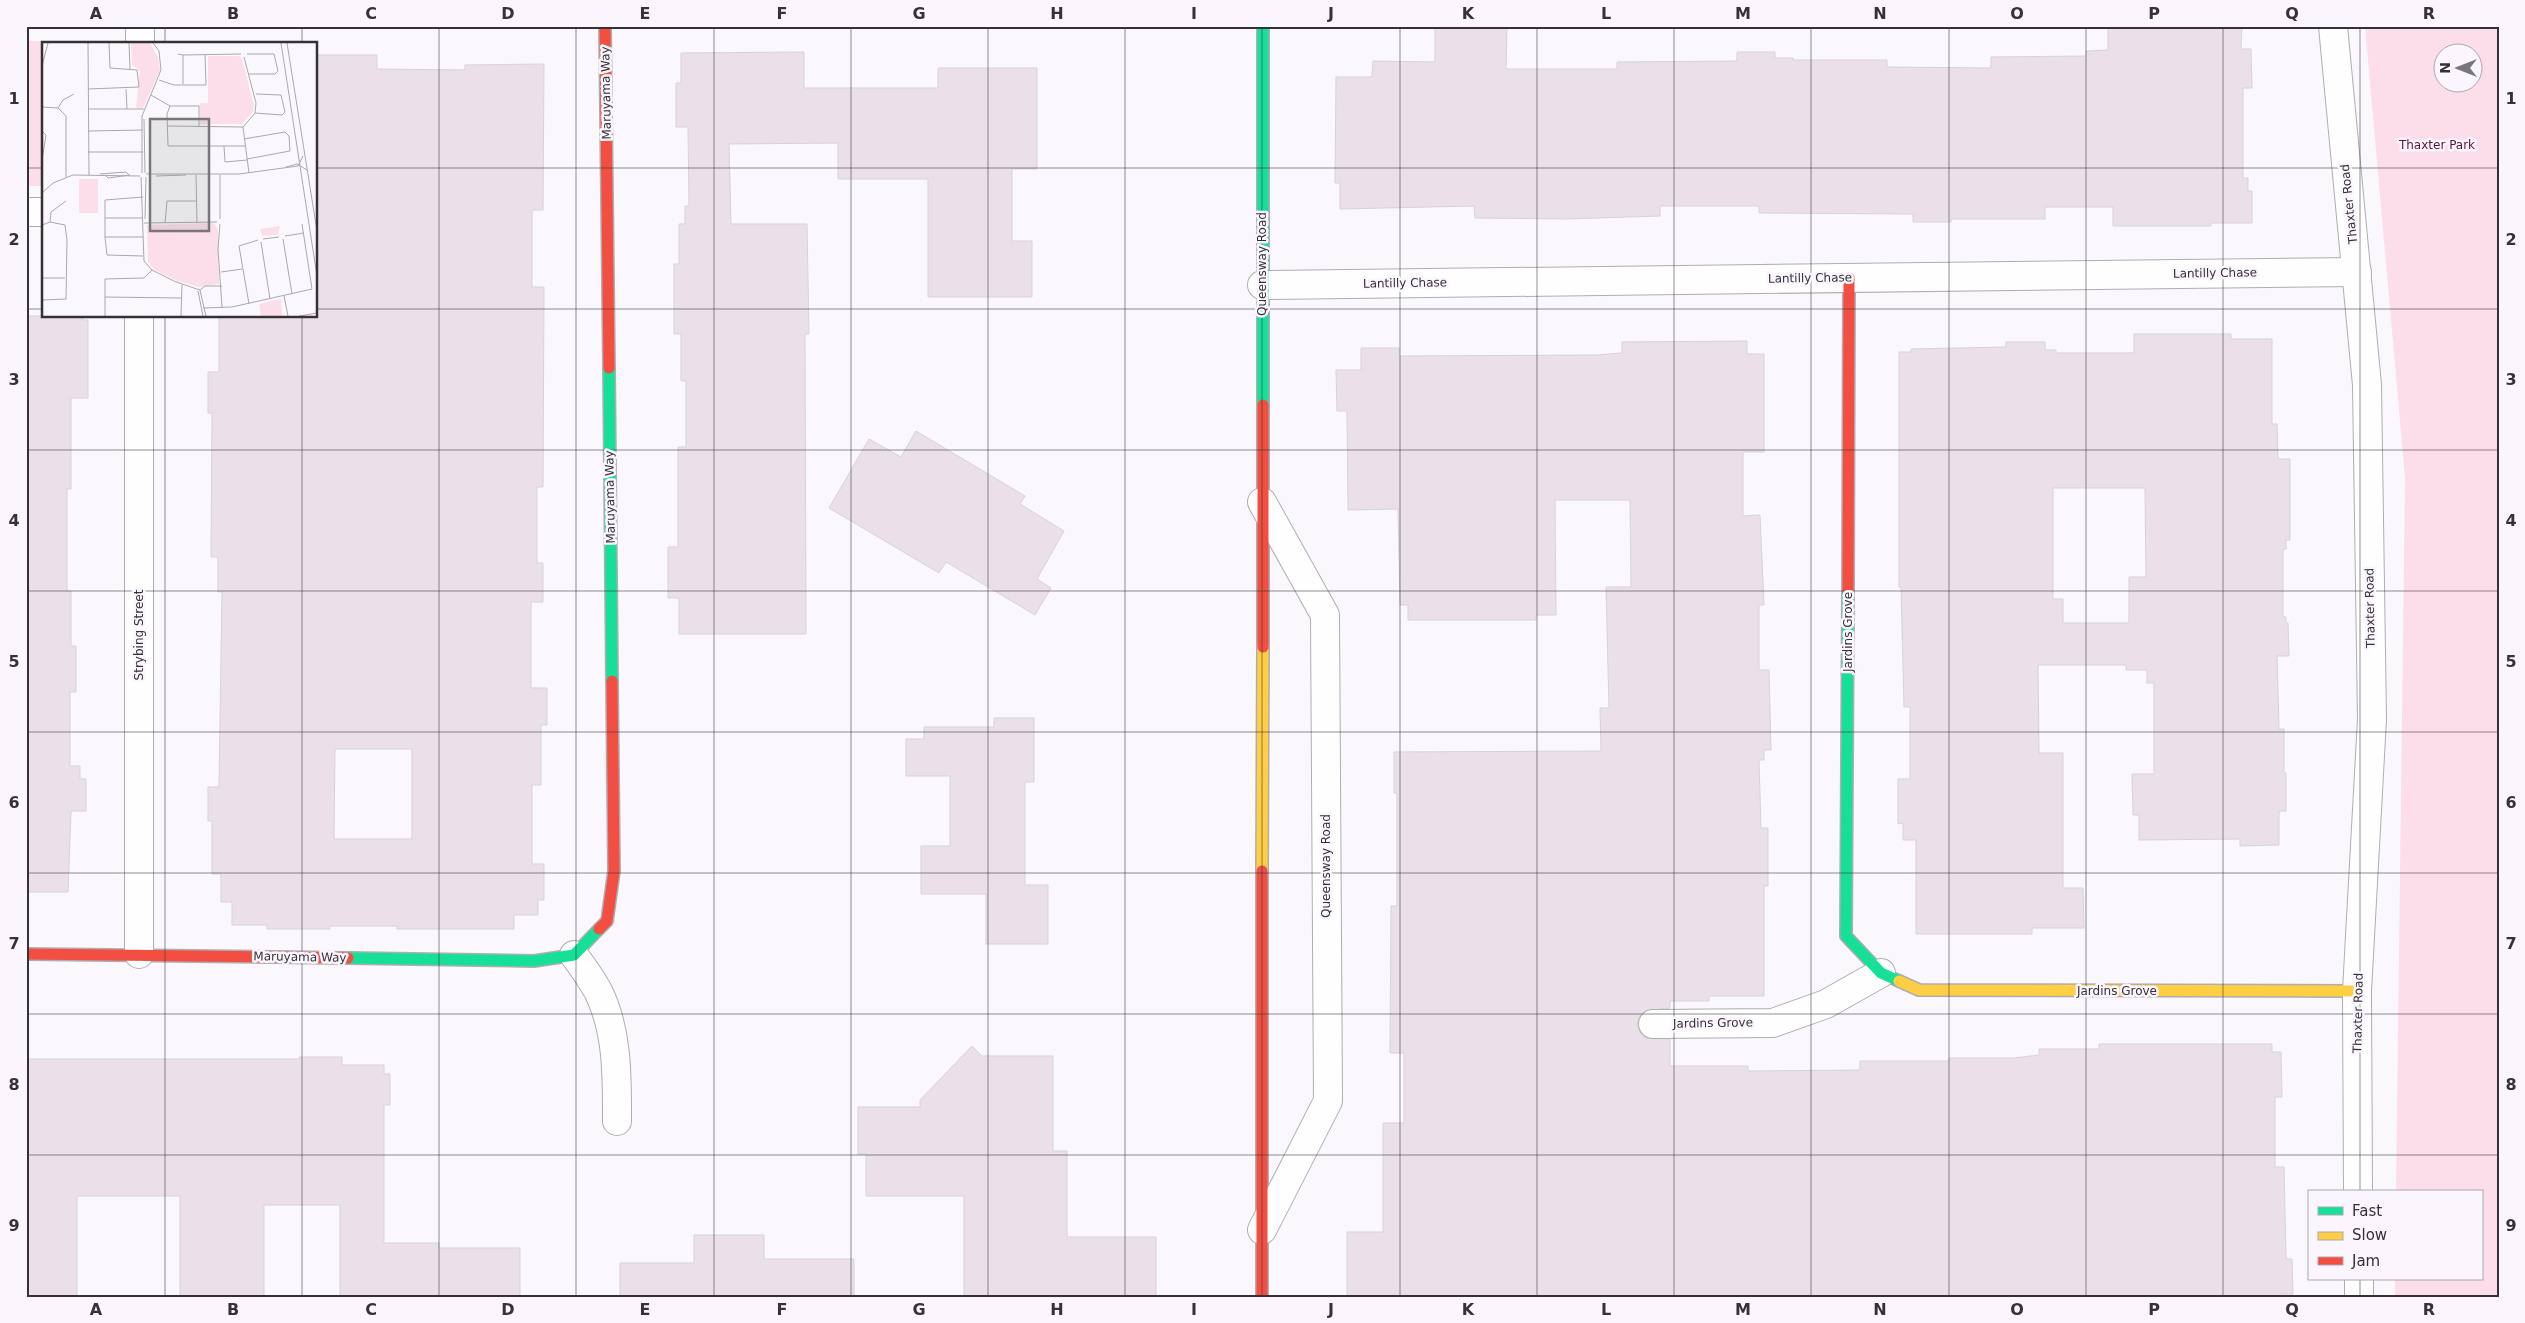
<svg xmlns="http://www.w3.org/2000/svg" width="2525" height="1323" font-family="'DejaVu Sans',sans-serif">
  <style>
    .green { fill: #fcdeea; fill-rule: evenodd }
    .building { fill: #ebe0ea; stroke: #d6d3d7; fill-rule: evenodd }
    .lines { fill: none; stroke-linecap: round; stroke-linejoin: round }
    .street-casing { stroke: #afadb1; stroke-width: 30 }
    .fast-casing { stroke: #afadb1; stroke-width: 14 }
    .slow-casing { stroke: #afadb1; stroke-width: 14 }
    .jam-casing { stroke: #afadb1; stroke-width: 14 }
    .street { stroke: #fefeff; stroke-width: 28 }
    .fast { stroke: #16e098; stroke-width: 11 }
    .slow { stroke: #ffcf43; stroke-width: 11 }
    .jam { stroke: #f24e42; stroke-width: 11 }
    .grid { fill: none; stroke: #353136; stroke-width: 1; stroke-opacity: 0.55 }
    .labels { text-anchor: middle; stroke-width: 5; stroke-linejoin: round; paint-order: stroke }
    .street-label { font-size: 12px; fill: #353136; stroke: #fbf6fe }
    .park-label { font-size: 12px; fill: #61133a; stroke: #fbf6fe }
    .inset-road { fill: none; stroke: #aba8ad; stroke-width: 1 }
    .view { fill: #7a777b; fill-opacity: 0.15; stroke: #7a777b; stroke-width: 2.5 }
    .inset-edge { fill: none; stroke: #353136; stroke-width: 2.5 }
    .neatline { fill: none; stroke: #353136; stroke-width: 2 }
    .grid-label { font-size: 16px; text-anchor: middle; font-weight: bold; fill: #353136 }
  </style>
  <rect width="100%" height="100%" fill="#faf8fc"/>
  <!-- green -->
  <g class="green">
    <path d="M2365 26H2499V1297H2395V1279H2481V1192H2396L2405 478ZM2442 52H2472V82H2442Z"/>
    <polygon points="26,41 95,41 95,44 44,44 44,186 26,186"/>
  </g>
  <!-- building -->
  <g class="building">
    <polygon points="1435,26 1507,26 1506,69 1617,69 1617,62 1737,61 1737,52 1775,52 1775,58 1793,58 1793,60 1887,60 1887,67 1991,68 1991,57 2086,56 2086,51 2108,50 2108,26 2242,26 2241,49 2251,49 2252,88 2243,88 2243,178 2248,178 2248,191 2252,191 2252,223 2211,223 2211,226 2113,226 2113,207 2045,207 2045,219 1951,219 1951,222 1913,222 1913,214 1759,213 1759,206 1660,206 1660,216 1566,219 1475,218 1474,206 1340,209 1340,183 1335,183 1336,77 1372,77 1373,61 1435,62"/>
    <polygon points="804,52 804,88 938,88 938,68 1037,68 1037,169 1012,169 1012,241 1032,241 1032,297 928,297 928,179 838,179 838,143 729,144 731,224 807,224 809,334 805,334 806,634 679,634 679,598 668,598 668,547 678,547 678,447 686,447 686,381 681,381 681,334 674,334 674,264 679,264 679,224 685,224 685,206 689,206 688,127 676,127 676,83 681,83 681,53"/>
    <path d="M316 55H377V69L465 70V65L544 64 543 210H532V287H544L543 487H537V563H543V602H531V688H547V725H541V785H532V864H544V900H538V915H514V929H397V926H330V929H267V925H232V902H221V874H212V821H208V787H219L222 592H218V557H211L212 413H208V372H219V316H316ZM335 749H412V839H334Z"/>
    <polygon points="26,316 83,316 83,320 88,320 88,398 71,398 71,489 67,489 67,591 71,591 71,646 76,646 76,692 70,692 70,766 80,766 80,779 86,779 86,811 71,811 68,892 26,892"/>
    <path d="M2134 334H2231V339H2272V424H2277L2278 459H2290V540H2286V549H2283V617H2286V623H2288L2289 656H2277L2279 729H2284V773H2286V811H2279V845L2240 846V839L2139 840V815H2133L2132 774H2154V683H2147V670H2126V665H2038L2039 753H2063V888H2083L2084 928H2032V934H1916V840H1903V823L1898 824V779H1910V707H1904L1901 587H1899V352H1911V349L2006 347V342H2045V350H2056V353H2134ZM2053 488H2145L2146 577H2129V623H2063V599H2053Z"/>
    <polygon points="1747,341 1747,354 1764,354 1764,452 1743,452 1743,516 1760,515 1764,605 1759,605 1759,670 1769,670 1771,750 1764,750 1764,760 1759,760 1761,828 1768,828 1768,886 1764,886 1764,996 1709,996 1709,1001 1670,1001 1670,1008 1645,1011 1639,1017 1637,1025 1639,1031 1646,1038 1670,1039 1670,1066 1748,1066 1748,1071 1860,1070 1860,1061 1949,1061 1949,1058 2014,1058 2039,1055 2039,1049 2099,1049 2099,1044 2272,1044 2272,1052 2281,1052 2282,1097 2275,1097 2275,1167 2284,1167 2286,1259 2292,1259 2293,1294 2281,1294 2281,1297 1347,1297 1347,1232 1383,1232 1383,1123 1404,1123 1404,1053 1390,1053 1391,906 1397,906 1397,793 1394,793 1394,752 1601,751 1600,708 1609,708 1606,587 1631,587 1630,500 1555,500 1556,615 1536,615 1536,620 1408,620 1408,605 1400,605 1398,509 1348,510 1347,411 1337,411 1336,370 1361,370 1361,348 1399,348 1399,356 1597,355 1622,353 1622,342"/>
    <polygon points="916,431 1025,496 1020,504 1064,531 1037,579 1051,588 1035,615 946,562 939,573 829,508 869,439 901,457"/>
    <polygon points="994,718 1034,718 1034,782 1025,782 1025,885 1048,885 1048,944 986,944 986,894 921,894 921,846 950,846 950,776 906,776 906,739 924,739 924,727 994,727"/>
    <polygon points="972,1046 982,1056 1053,1056 1053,1151 1067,1151 1067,1237 1156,1237 1156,1297 964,1297 964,1196 866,1196 866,1154 858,1154 858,1107 920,1107 920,1100"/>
    <polygon points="299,1057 342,1057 342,1065 384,1065 384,1074 390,1074 390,1105 384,1105 384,1243 439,1243 439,1248 520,1248 520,1297 340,1297 340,1205 264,1205 264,1297 180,1297 180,1196 77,1196 77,1297 26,1297 26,1059 299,1059"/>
    <polygon points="694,1235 764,1235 764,1259 854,1259 854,1297 620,1297 620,1263 694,1263"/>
  </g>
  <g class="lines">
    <!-- street casing -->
    <g class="street-casing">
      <g id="street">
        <polyline points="2333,26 2367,385 2372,719 2357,991 2358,1192"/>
        <polyline points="140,44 140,26"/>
        <polyline points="26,212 44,212"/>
        <polyline points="1262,285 2357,272"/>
        <polyline points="139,316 139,954"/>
        <path d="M574 955C582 966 591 978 598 991 618 1031 617 1077 617 1121"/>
        <polyline points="1653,1024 1773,1023 1826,1004 1881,973"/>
        <polyline points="1262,1230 1328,1101 1325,615 1262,502"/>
        <polyline points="2359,1279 2359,1297"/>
      </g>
    </g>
    <!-- fast casing -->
    <g class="fast-casing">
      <g id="fast">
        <polyline points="609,368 612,681"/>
        <polyline points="1263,405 1263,26"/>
        <polyline points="1848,591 1846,936 1881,973 1899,981"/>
        <polyline points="348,958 534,961 574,955 599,929"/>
      </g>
    </g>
    <!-- slow casing -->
    <g class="slow-casing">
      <g id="slow">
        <polyline points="1262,871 1263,647"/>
        <polyline points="1899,981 1919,990 2357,991"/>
      </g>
    </g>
    <!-- jam casing -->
    <g class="jam-casing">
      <g id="jam">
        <polyline points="605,26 609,368"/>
        <polyline points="1848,591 1849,278"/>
        <polyline points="1263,647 1263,405"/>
        <polyline points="599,929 607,921 614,871 612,681"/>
        <polyline points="26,954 348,958"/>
        <polyline points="1262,1297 1262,871"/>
      </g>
    </g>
    <!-- street -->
    <use href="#street" class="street"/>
    <!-- fast -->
    <use href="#fast" class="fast"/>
    <!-- slow -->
    <use href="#slow" class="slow"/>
    <!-- jam -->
    <use href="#jam" class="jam"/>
  </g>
  <!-- grid -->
  <path class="grid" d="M165 26V44M302 26V44M439 26V1297M576 26V1297M714 26V1297M851 26V1297M988 26V1297M1125 26V1297M1262 26V1297M1400 26V1297M1537 26V1297M1674 26V1297M1811 26V1297M1949 26V1297M2086 26V1297M2223 26V1297M2360 26V1192M26 168H44M316 168H2499M26 309H44M316 309H2499M165 316V1297M302 316V1297M26 450H2499M26 591H2499M26 732H2499M26 873H2499M26 1014H2499M26 1155H2499M2360 1279V1297"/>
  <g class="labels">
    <!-- street labels -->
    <g class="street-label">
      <text transform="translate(606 93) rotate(-91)" y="4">Maruyama Way</text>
      <text transform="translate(2349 204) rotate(-96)" y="4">Thaxter Road</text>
      <text transform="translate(1262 264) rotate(-90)" y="4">Queensway Road</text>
      <text transform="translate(2215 273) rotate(-1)" y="4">Lantilly Chase</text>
      <text transform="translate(1810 278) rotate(-1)" y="4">Lantilly Chase</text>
      <text transform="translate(1405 283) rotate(-1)" y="4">Lantilly Chase</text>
      <text transform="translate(610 497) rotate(-91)" y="4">Maruyama Way</text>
      <text transform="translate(2370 608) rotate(-91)" y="4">Thaxter Road</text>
      <text transform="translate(1848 632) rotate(-90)" y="4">Jardins Grove</text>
      <text transform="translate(139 635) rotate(-90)" y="4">Strybing Street</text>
      <text transform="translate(1326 866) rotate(-90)" y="4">Queensway Road</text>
      <text transform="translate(300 957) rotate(1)" y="4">Maruyama Way</text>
      <text x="2117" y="995">Jardins Grove</text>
      <text transform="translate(2358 1013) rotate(-89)" y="4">Thaxter Road</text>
      <text transform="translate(1713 1023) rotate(-1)" y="4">Jardins Grove</text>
    </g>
    <!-- park labels -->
    <g class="park-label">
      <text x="2437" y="149">Thaxter Park</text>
    </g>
  </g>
  <!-- overview -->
  <g transform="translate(42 42)">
    <rect width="275" height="275" fill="#faf8fc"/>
    <path d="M89 1H108L116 15 118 28 101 66H94L98 29 90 23ZM166 14H197L200 17 212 63 211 70 200 82H158V61H166ZM37 137H56V171H37ZM171 181 176 187 177 242 157 245 135 239 113 228 106 220 105 183ZM238 184 236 193 220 194 218 187ZM239 257 240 274H219L217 262Z" fill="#fcdeea"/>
    <path class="inset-road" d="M46 1 47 133M87 1 88 27M239 1 275 234M245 1 275 189M136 12 141 13V42M205 12H232L236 29 233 32H206M141 13 199 12M0 24 6 1M117 38 132 43H164L163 12M46 47 97 45 95 28 68 26 67 1M84 47 85 67M109 53 128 64H157V84M128 64 125 72 126 104H203M0 65 16 66 24 74V135M16 66 21 58 32 52M46 67H102M213 71 240 73 243 70 239 53 214 52M102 77 103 131M125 84 201 85 213 71 214 61 202 15M201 85 207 131M0 89 4 93 0 118M46 89 101 88M202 97 243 90 247 94 248 109 205 117M182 104 183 120 205 118M46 110H101M244 125 255 122 265 128M100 131V74L119 28 117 9 111 1M58 132 84 130 87 133M104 132H197L256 124 261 114M63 133 66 136 88 133M154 133 155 181M178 133V177M114 134 144 133M99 135 102 219 110 228 134 240 158 248 164 274M0 151 11 141 31 133 98 134M101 155 63 158V195L65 213 101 214M63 176H101M103 177 104 135M8 180 9 170 24 159M102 181 175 180M123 181 125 159H154M178 182 176 207 180 265M0 183 8 180 23 183 25 198 24 257 0 258M0 194V211M243 194 262 191M63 195H101M221 197 237 195M241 197 250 252M219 200 228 257M179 230 200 227M0 236H23M158 248 163 244H180M156 249 161 274M242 254 246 274M63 255 139 256M207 262 197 204 216 198M161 266 190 265 270 247 260 182M63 274V237L102 236 110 228M139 274 140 243M257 274 275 271"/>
    <path class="view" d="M108 77H167V189H108Z"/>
    <rect width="275" height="275" class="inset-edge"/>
  </g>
  <!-- border -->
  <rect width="2525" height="1323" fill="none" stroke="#fbf6fe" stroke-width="55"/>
  <!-- legend -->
  <rect x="2308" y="1190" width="175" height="90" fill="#fbf6fe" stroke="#aca7ae"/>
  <rect x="2318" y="1207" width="25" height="8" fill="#16e098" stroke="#aca7ae"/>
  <text x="2352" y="1216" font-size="15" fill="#353136">Fast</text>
  <rect x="2318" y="1232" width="25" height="8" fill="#ffcf43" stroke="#aca7ae"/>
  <text x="2352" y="1240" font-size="15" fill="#353136">Slow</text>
  <rect x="2318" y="1257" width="25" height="8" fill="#f24e42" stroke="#aca7ae"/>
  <text x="2352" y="1266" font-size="15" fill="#353136">Jam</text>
  <!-- north arrow -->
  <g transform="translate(2458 68) rotate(270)"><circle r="24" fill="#fbf6fe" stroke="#aca7ae"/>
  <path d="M0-4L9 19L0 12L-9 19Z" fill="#7a777b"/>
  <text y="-8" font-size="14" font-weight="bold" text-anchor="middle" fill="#353136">N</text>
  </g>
  <rect x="28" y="28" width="2470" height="1268" class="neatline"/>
  <g class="grid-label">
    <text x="96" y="19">A</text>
    <text x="233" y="19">B</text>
    <text x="371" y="19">C</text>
    <text x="508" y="19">D</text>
    <text x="645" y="19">E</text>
    <text x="782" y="19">F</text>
    <text x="919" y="19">G</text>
    <text x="1057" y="19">H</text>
    <text x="1194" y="19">I</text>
    <text x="1331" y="19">J</text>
    <text x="1468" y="19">K</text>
    <text x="1606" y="19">L</text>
    <text x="1743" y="19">M</text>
    <text x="1880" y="19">N</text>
    <text x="2017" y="19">O</text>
    <text x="2154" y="19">P</text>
    <text x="2292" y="19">Q</text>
    <text x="2429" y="19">R</text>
    <text x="14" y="104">1</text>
    <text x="2511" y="104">1</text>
    <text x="14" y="245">2</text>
    <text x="2511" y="245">2</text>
    <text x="14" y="385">3</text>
    <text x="2511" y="385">3</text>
    <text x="14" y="526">4</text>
    <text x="2511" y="526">4</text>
    <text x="14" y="667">5</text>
    <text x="2511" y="667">5</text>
    <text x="14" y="808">6</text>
    <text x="2511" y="808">6</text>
    <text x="14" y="949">7</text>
    <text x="2511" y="949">7</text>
    <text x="14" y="1090">8</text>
    <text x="2511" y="1090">8</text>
    <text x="14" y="1231">9</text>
    <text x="2511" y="1231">9</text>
    <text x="96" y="1315">A</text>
    <text x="233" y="1315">B</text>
    <text x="371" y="1315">C</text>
    <text x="508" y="1315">D</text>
    <text x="645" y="1315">E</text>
    <text x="782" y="1315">F</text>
    <text x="919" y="1315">G</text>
    <text x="1057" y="1315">H</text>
    <text x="1194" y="1315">I</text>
    <text x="1331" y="1315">J</text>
    <text x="1468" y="1315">K</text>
    <text x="1606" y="1315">L</text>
    <text x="1743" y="1315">M</text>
    <text x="1880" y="1315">N</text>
    <text x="2017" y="1315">O</text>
    <text x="2154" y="1315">P</text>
    <text x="2292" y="1315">Q</text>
    <text x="2429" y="1315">R</text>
  </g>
</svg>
